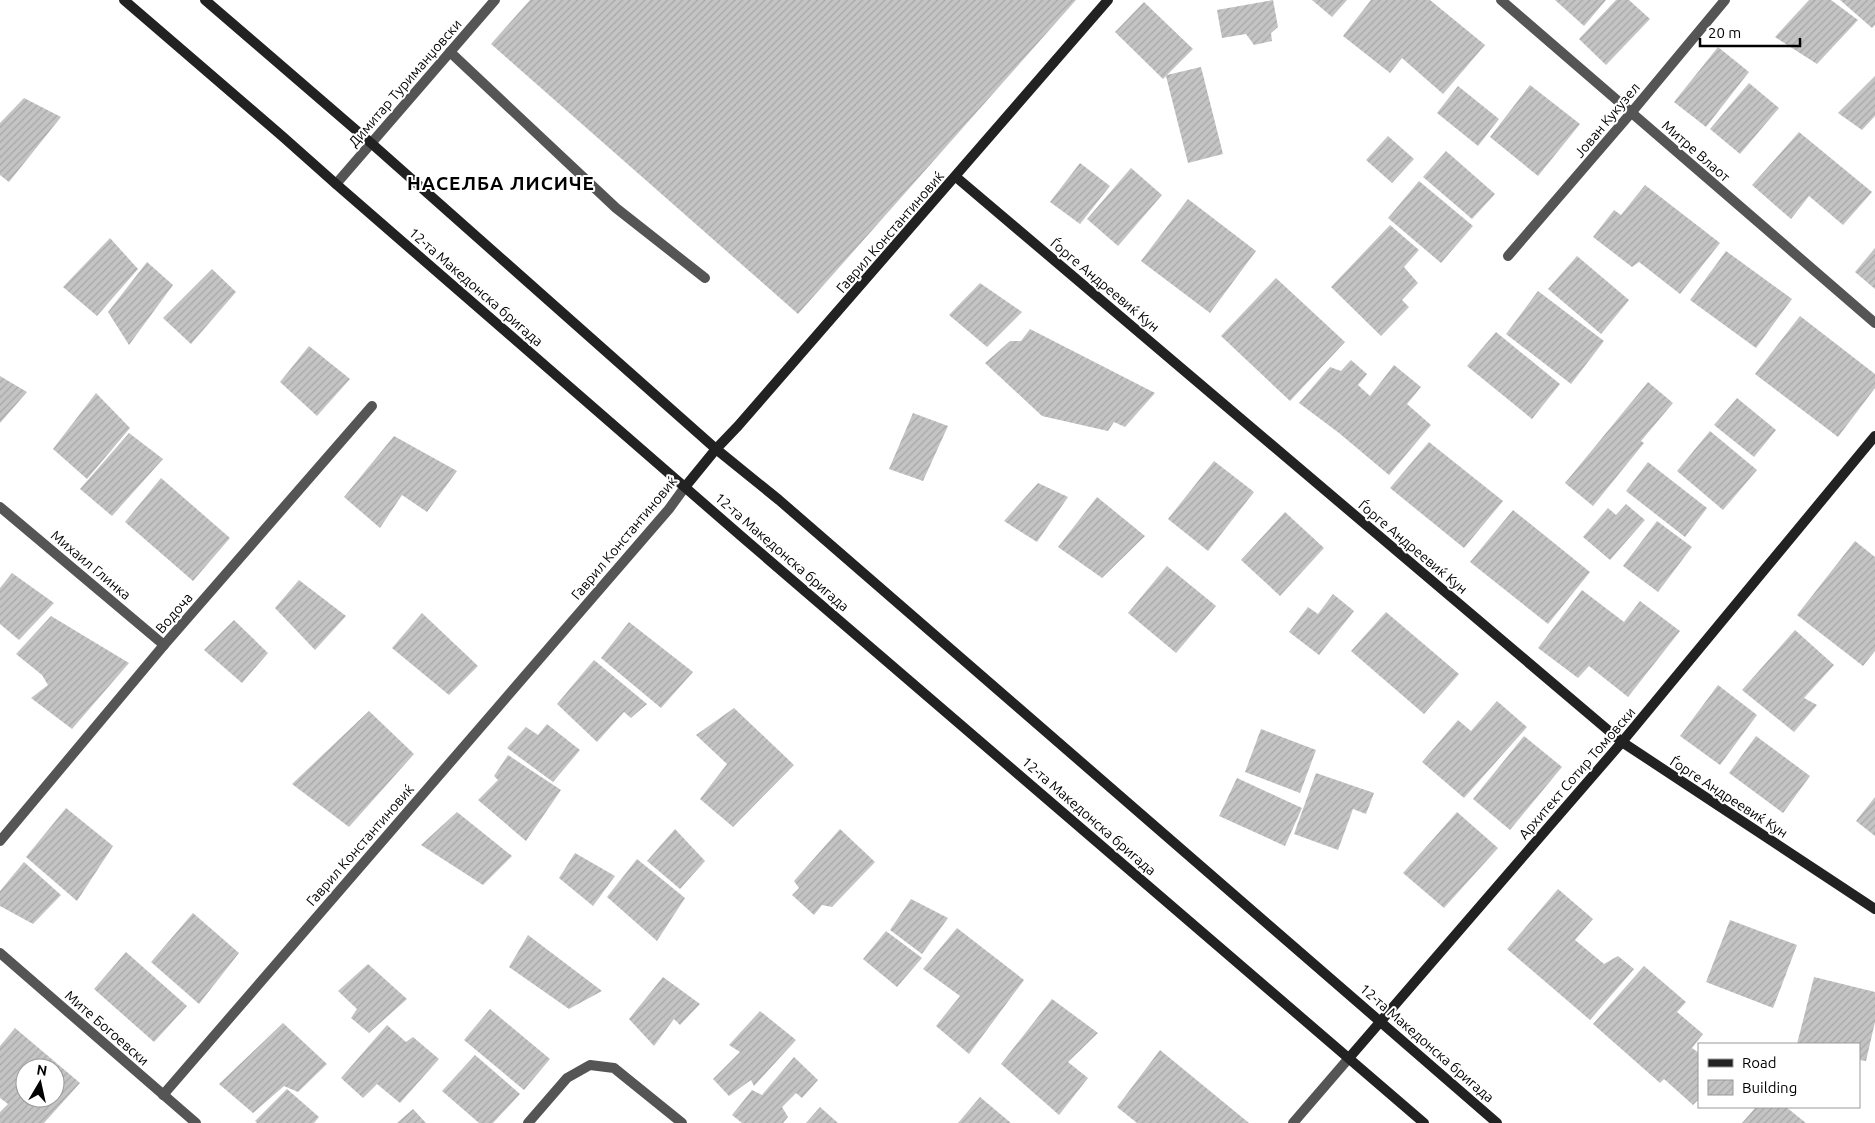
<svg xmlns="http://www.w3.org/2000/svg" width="1875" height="1123" font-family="Ubuntu,sans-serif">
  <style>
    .building { fill: url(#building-hatch); fill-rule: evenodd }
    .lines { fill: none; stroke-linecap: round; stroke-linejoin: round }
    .lane { stroke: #555; stroke-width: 10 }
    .street { stroke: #555; stroke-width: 10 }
    .secondary { stroke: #222; stroke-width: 10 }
    .labels { text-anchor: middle; stroke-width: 4; stroke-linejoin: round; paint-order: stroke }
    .street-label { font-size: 14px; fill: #000; stroke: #fff }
    .district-label { font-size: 19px; font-weight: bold; letter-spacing: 1px; fill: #000; stroke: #fff }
  </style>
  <defs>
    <pattern id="building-hatch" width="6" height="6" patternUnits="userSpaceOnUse" patternTransform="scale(1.25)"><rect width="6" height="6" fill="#c4c4c4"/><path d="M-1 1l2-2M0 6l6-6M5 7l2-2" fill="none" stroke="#a7a7a7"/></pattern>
  </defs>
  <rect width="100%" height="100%" fill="#fff"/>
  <!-- building -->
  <g class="building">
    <polygon points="530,0 1076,0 798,314 491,44"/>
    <polygon points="1273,0 1278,27 1271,33 1272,41 1254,45 1246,34 1222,38 1217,10"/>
    <polygon points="1312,0 1347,0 1332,17"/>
    <polygon points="1371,0 1430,0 1485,45 1443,94 1402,58 1390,73 1343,36"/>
    <polygon points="1555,0 1606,0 1584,26"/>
    <polygon points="1616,0 1629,0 1650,19 1606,65 1579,39"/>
    <polygon points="1809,0 1831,0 1858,20 1817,64 1775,37"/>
    <polygon points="1840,0 1875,0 1875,25 1872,28"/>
    <polygon points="1144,2 1193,49 1167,75 1201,67 1223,154 1188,163 1166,76 1163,79 1115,32"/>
    <polygon points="1718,47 1749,72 1706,127 1674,102"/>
    <polygon points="1875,76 1875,116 1862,130 1838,113"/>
    <polygon points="1749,83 1779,108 1740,154 1710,129"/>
    <polygon points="1530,85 1580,124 1538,176 1490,137"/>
    <polygon points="1458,86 1499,119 1478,146 1437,113"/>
    <polygon points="24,98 61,117 9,182 0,175 0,123"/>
    <polygon points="1799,132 1872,192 1843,225 1809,196 1791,219 1752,185"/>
    <polygon points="1388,136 1414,159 1392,183 1366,160"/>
    <polygon points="1446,151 1495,194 1472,219 1423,177"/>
    <polygon points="1080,163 1110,186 1080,224 1050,202"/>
    <polygon points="1131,168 1162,195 1118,246 1087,219"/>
    <polygon points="1419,181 1473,226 1441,263 1388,218"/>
    <polygon points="1645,185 1720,243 1680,294 1639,262 1632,267 1593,237 1614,210 1621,215"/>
    <polygon points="1188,199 1256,251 1210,313 1141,261"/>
    <polygon points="1390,225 1419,250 1404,267 1418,283 1402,300 1409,307 1381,336 1331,287"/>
    <polygon points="110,238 138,269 97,316 63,287"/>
    <polygon points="1875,248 1875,289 1855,272"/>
    <polygon points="1726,251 1792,299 1756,348 1690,300"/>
    <polygon points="1577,256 1629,300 1601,334 1548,289"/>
    <polygon points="147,262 173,285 129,345 108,312"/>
    <polygon points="212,269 236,292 191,344 163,318"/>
    <polygon points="1276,278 1345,342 1290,401 1221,336"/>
    <polygon points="980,283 1022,312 987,347 949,315"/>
    <polygon points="1538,291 1604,341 1571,384 1506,334"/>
    <polygon points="1800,316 1875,374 1875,388 1838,437 1755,374"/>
    <polygon points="1030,329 1155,393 1125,427 1114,422 1108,431 1042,416 985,363 1010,341 1021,341"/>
    <polygon points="1496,332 1560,384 1532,419 1467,366"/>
    <polygon points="309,346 350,379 317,416 280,382"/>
    <polygon points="1351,360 1367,374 1358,385 1370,396 1394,365 1421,387 1407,404 1431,425 1389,475 1339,433 1299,403 1330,367 1341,371"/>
    <polygon points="0,376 27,392 0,423"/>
    <polygon points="1648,382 1673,403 1641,441 1644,443 1593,506 1565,483"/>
    <polygon points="96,393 130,428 87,479 53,449"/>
    <polygon points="1737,398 1776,430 1754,457 1714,425"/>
    <polygon points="913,413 948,426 923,481 889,469"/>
    <polygon points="1710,431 1757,470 1723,510 1677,471"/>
    <polygon points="129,433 163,459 112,516 80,489"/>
    <polygon points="394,436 457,471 427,512 402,495 380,528 344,497"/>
    <polygon points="1429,442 1503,501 1464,548 1390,488"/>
    <polygon points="1214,461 1254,492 1208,551 1168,519"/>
    <polygon points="1648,462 1707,508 1685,537 1626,491"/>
    <polygon points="161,478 230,538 193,581 125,522"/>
    <polygon points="1038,483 1068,497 1037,542 1004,521"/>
    <polygon points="1097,497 1145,536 1102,578 1058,547"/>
    <polygon points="1626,504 1645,520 1610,560 1583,537 1608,508 1616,515"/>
    <polygon points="1513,510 1590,572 1548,624 1470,562"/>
    <polygon points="1285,512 1324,548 1280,596 1241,560"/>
    <polygon points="1657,521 1692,547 1658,592 1623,566"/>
    <polygon points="1855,541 1875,557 1875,651 1863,666 1797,615"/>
    <polygon points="1167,566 1216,606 1176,653 1128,613"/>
    <polygon points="12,573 54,603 19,640 0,624 0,588"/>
    <polygon points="299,580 346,616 315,650 275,608"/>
    <polygon points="1582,590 1624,622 1640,601 1680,631 1628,697 1589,666 1578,678 1538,648"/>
    <polygon points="1333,594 1354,611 1319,655 1289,632 1308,607 1318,614"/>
    <polygon points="1386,612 1459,674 1424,714 1351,651"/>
    <polygon points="422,613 478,666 449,695 392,648"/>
    <polygon points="51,616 129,663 72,729 31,698 48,685 42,675 16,654"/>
    <polygon points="234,620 268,653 242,683 204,650"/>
    <polygon points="629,622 693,672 661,708 601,658"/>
    <polygon points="1795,630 1834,665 1804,698 1817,705 1794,732 1742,690"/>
    <polygon points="594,660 647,704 631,718 624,712 597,742 557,704"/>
    <polygon points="1718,685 1757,715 1720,765 1680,736"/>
    <polygon points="1497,701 1527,727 1464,798 1422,762 1458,720 1471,731"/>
    <polygon points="734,708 794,765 733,827 700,799 727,764 696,735"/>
    <polygon points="369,711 414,754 349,827 292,784"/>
    <polygon points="547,724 580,750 553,782 507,748 526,727 538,735"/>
    <polygon points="1261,729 1316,750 1300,793 1245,772"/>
    <polygon points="1524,736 1562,767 1510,830 1473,799"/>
    <polygon points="1756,736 1810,776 1783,813 1729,773"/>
    <polygon points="508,755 561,790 526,841 478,800 498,780 494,776"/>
    <polygon points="1316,773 1374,793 1366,814 1353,809 1338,850 1294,834"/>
    <polygon points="1237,778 1302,808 1285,846 1219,816"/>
    <polygon points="1875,797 1875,836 1856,821"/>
    <polygon points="66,808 113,846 77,901 26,857"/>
    <polygon points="457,812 512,856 483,885 421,845"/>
    <polygon points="1457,812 1498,848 1444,908 1403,873"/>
    <polygon points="675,829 705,861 680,889 647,861"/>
    <polygon points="840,829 875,862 832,907 822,905 814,915 792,895 799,888 794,881"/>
    <polygon points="575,853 615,876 593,906 559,878"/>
    <polygon points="637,859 685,898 657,941 607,897"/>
    <polygon points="24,862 61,895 33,924 0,906 0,891"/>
    <polygon points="1558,889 1593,919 1575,940 1604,964 1618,956 1634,969 1590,1020 1507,949"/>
    <polygon points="911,899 948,918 922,954 890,930"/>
    <polygon points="193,913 239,953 199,1004 151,962"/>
    <polygon points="1730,920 1797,945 1773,1008 1706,982"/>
    <polygon points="957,928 1024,980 969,1054 936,1026 960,996 923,969"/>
    <polygon points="886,931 922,958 897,987 863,959"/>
    <polygon points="528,935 602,991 569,1009 509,967"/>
    <polygon points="126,952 187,1006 154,1042 94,989"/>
    <polygon points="368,964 407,999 369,1033 351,1018 357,1009 338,991"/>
    <polygon points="1644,966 1686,1002 1677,1012 1703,1034 1692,1048 1699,1053 1699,1099 1693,1105 1664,1079 1660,1083 1593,1024"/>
    <polygon points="663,977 700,1004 680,1025 674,1019 654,1046 629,1019"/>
    <polygon points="1814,977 1875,992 1875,1022 1866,1061 1859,1060 1859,1044 1797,1044"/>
    <polygon points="1052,999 1098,1033 1068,1062 1088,1078 1059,1115 1001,1064"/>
    <polygon points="490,1009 550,1059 524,1090 464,1040"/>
    <polygon points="760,1011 796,1040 754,1086 751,1080 729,1096 713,1079 740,1052 729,1045"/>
    <polygon points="283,1023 327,1064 298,1092 284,1086 253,1113 219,1084"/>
    <polygon points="387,1025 406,1042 413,1037 439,1059 400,1103 377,1084 363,1098 341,1078"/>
    <path d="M15 1028 80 1083 44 1123H0V1112L8 1104 0 1098V1046ZM25 1068H55V1098H25Z"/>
    <polygon points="1160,1050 1249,1123 1137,1123 1117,1107"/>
    <polygon points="475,1055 520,1094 493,1123 479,1123 442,1091"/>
    <polygon points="794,1057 818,1080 802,1098 796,1093 782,1107 788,1117 783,1123 742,1123 732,1115 752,1090 762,1095"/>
    <polygon points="287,1089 319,1117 314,1123 257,1123 255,1121"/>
    <polygon points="980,1097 1011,1123 958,1123"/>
    <polygon points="820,1107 838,1123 806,1123"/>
    <polygon points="1756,1107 1786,1107 1806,1123 1742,1123"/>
    <polygon points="413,1109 426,1123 397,1123"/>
  </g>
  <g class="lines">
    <!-- lane -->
    <polyline class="lane" points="450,52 616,208 705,278"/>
    <!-- street -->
    <g class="street">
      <polyline points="1501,0 1875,323"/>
      <polyline points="336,184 495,0"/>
      <polyline points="1508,256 1631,113 1725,0"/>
      <polyline points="0,507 164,645"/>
      <polyline points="0,841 164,645 372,406"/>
      <polyline points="0,953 196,1123"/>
      <polyline points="163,1095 669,509 685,487"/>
      <polyline points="528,1123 567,1078 590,1065 614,1068 682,1123"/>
      <polyline points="1293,1123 1349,1058"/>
    </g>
    <!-- secondary -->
    <g class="secondary">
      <polyline points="124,0 282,136 336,184 741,536 1424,1123"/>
      <polyline points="205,0 371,143 716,449 779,500 1497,1123"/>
      <polyline points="956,177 1622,742 1875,909"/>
      <polyline points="685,487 716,449 738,426 1108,0"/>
      <polyline points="1349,1058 1622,742 1875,436"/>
    </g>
  </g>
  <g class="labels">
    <!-- street labels -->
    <g class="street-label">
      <text transform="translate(405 83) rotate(-49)" y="5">Димитар Туриманџовски</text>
      <text transform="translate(1607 120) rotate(-50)" y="5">Јован Кукузел</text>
      <text transform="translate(1696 151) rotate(41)" y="5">Митре Влаот</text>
      <text transform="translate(890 232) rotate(-49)" y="5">Гаврил Константиновиќ</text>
      <text transform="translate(1105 285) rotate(40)" y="5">Ѓорге Андреевиќ Кун</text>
      <text transform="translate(476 287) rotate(41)" y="5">12-та Македонска бригада</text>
      <text transform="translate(624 538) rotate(-50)" y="5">Гаврил Константиновиќ</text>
      <text transform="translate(1413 547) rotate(40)" y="5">Ѓорге Андреевиќ Кун</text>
      <text transform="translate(782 552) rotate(41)" y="5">12-та Македонска бригада</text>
      <text transform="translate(91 565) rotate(40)" y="5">Михаил Глинка</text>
      <text transform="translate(174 613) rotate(-49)" y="5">Водоча</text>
      <text transform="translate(1577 773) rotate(-49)" y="5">Архитект Сотир Томовски</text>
      <text transform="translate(1729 797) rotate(33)" y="5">Ѓорге Андреевиќ Кун</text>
      <text transform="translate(1089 816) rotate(41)" y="5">12-та Македонска бригада</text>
      <text transform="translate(360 845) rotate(-49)" y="5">Гаврил Константиновиќ</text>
      <text transform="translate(107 1028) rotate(41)" y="5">Мите Богоевски</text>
      <text transform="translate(1427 1043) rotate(41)" y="5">12-та Македонска бригада</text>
    </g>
    <!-- district labels -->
    <g class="district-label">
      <text x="501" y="190">НАСЕЛБА ЛИСИЧЕ</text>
    </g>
  </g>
  <!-- legend -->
  <rect x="1698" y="1043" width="162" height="65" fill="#ffffff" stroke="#999999"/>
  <rect x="1708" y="1059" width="25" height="8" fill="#222222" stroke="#999999"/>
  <text x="1742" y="1068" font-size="15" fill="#000000">Road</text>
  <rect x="1708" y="1080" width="25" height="15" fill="url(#building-hatch)" stroke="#999999"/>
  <text x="1742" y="1093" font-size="15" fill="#000000">Building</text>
  <!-- north arrow -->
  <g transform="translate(40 1083) rotate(9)"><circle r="24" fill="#ffffff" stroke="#999999"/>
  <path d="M0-4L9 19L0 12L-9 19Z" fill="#000000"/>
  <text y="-8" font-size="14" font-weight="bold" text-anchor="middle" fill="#000000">N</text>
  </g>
  <!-- scale -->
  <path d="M1700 38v8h100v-8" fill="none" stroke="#000000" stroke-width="2.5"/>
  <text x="1708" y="38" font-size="15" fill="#000000" stroke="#ffffff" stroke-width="4" paint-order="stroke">20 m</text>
</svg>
